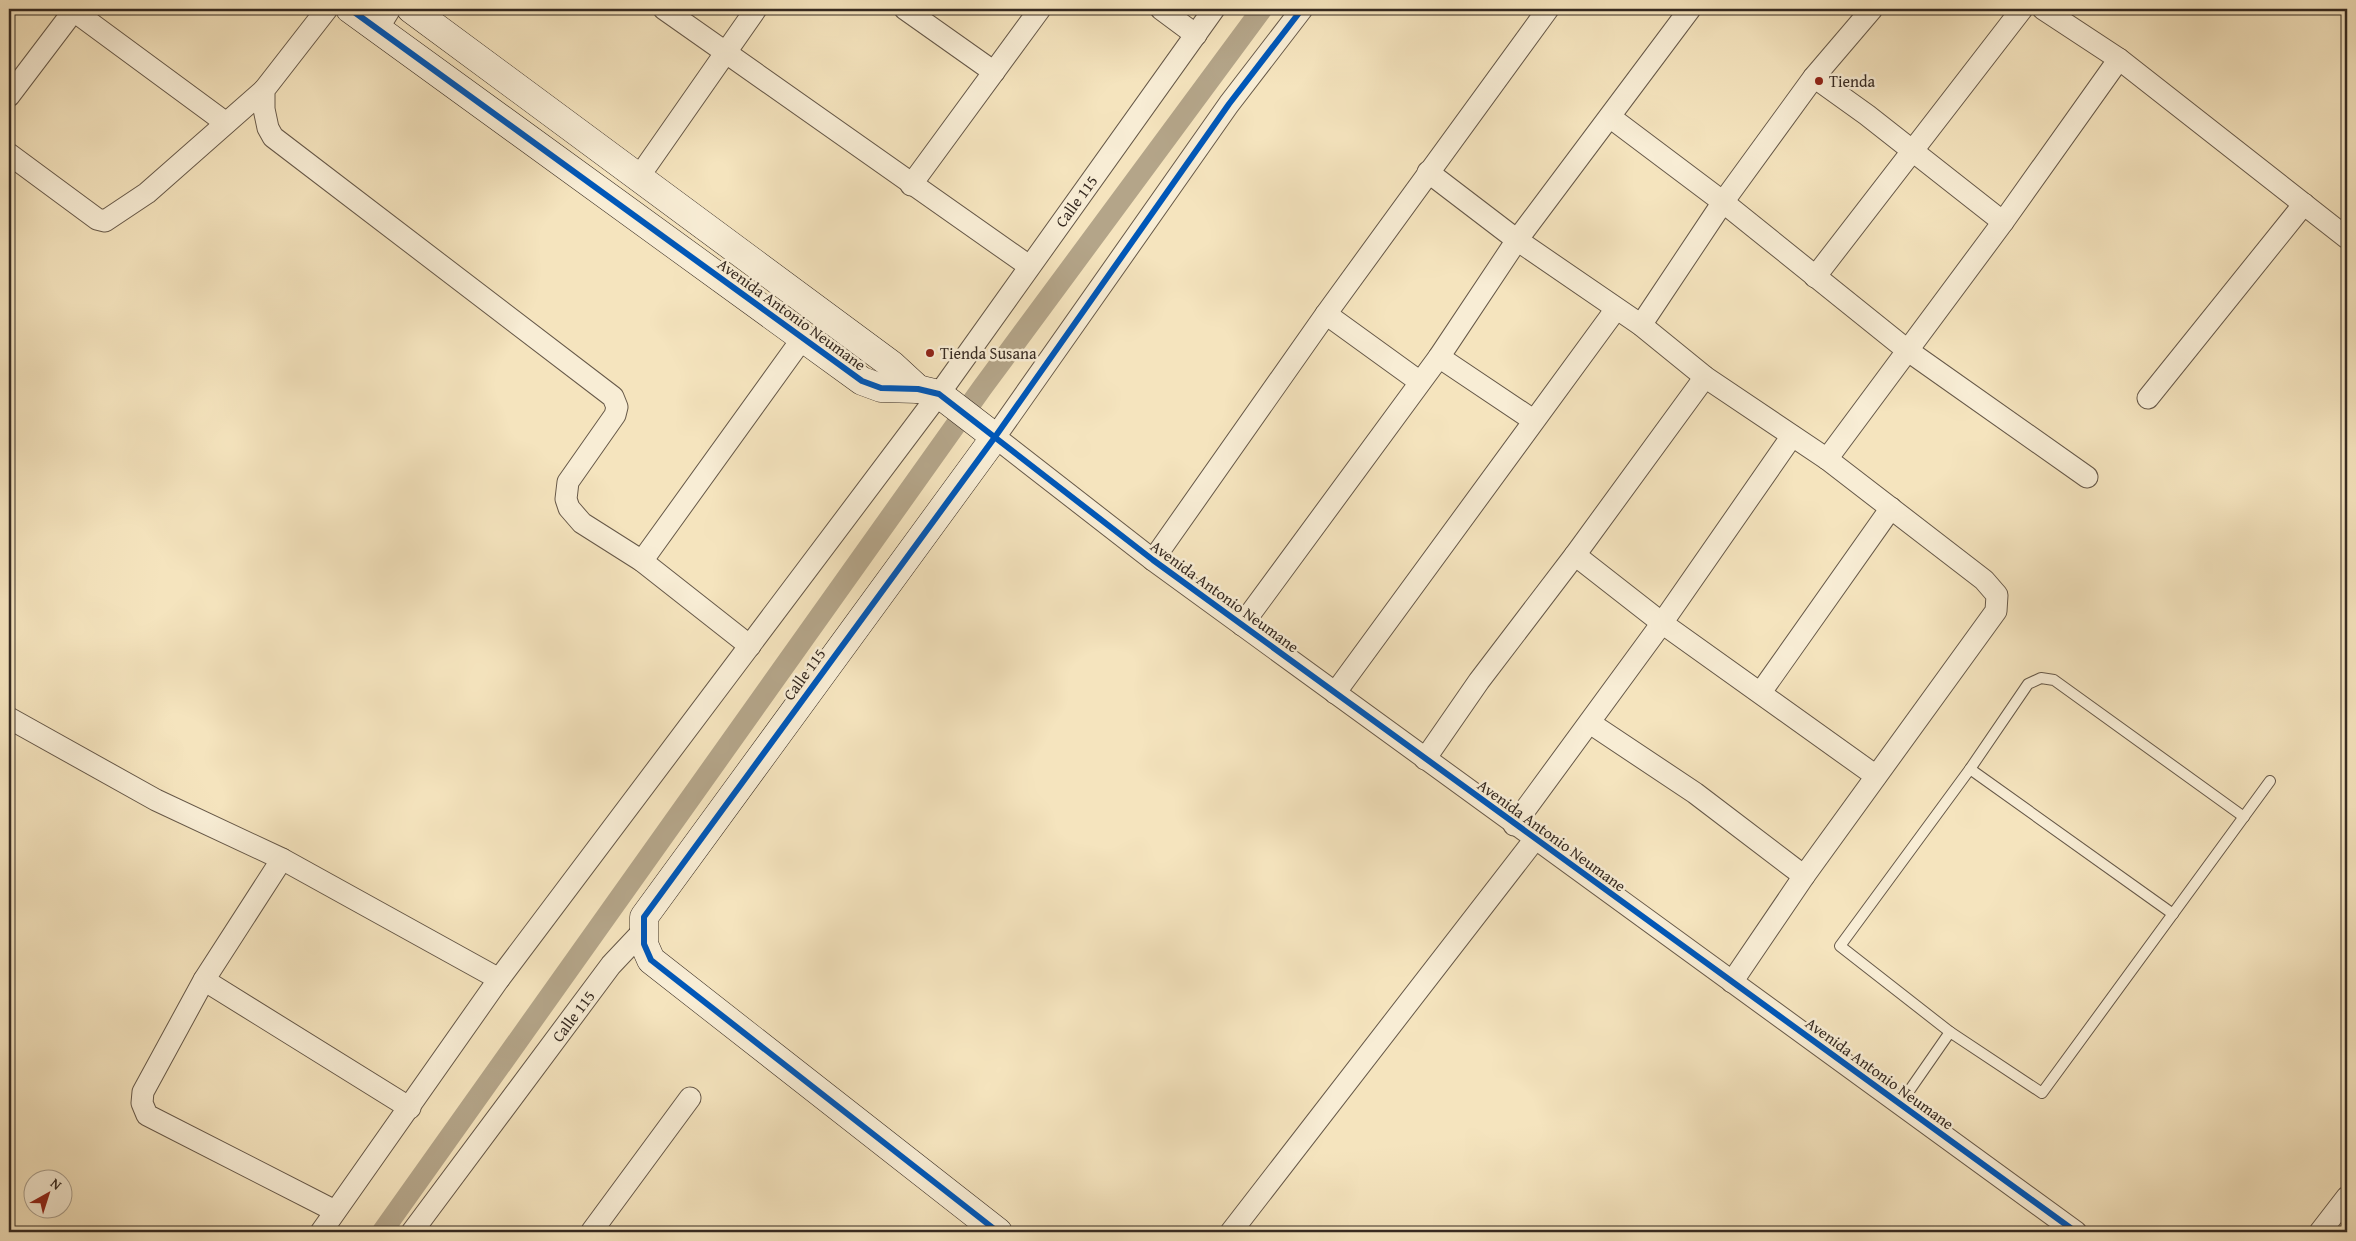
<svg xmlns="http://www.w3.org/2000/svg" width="2356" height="1241" font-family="'Gentium Book Plus',serif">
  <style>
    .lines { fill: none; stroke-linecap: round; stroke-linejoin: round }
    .canal { stroke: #b4a589; stroke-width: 21 }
    .lane-casing { stroke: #665848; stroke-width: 12 }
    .street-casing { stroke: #665848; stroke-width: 23 }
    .secondary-casing { stroke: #362a21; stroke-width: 29 }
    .lane { stroke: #f8edd5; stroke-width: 10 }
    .street { stroke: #f8edd5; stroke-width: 21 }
    .secondary { stroke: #f8edd5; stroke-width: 28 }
    .cycleway-casing { stroke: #f8edd5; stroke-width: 9 }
    .cycleway { stroke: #0057b8; stroke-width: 6 }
    .poi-dot { fill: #8f2418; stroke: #f8edd5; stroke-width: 2 }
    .labels { text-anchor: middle; stroke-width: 5; stroke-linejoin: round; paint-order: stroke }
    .poi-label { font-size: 16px; fill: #362a21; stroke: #f8edd5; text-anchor: start }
    .street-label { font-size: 16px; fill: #362a21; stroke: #f8edd5 }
  </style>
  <rect width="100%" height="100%" fill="#f5e4be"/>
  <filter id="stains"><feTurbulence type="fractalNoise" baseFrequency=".004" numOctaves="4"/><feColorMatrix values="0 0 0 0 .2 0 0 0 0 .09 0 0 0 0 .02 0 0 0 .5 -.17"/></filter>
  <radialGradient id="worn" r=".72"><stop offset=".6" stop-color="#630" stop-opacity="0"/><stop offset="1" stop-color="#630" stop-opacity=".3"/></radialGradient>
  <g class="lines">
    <!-- canal -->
    <polyline class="canal" points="382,1232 982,388 1262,9"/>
    <!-- lane casing -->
    <g class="lane-casing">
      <g id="lane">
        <polyline points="1970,769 2173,914"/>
        <polyline points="1950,1032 1840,946 1970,769 2028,684 2041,678 2054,680 2244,817"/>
        <polyline points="1900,1104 1950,1032 2042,1093 2270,781"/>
      </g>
    </g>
    <!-- street casing -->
    <g class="street-casing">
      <g id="street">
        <polyline points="327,9 264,90 264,109 268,128 273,137 613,397 617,407 615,415 568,482 566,499 569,508 582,523 642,561 750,646"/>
        <polyline points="664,9 1029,266"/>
        <polyline points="905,9 994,72"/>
        <polyline points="1161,9 1196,35"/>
        <polyline points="1302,9 1229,104 995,437 1153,560 2076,1232"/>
        <polyline points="2043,9 2119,59 2347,238"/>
        <polyline points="74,11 226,123"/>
        <polyline points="377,30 390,9"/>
        <polyline points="1814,77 1867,115 2003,222"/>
        <polyline points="9,96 75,9"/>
        <polyline points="1610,117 1723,202 1907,350 2087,477"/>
        <polyline points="9,154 97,219 105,221 147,193 264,90"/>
        <polyline points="1428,172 1517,240 1641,325 1705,377 1827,459 1984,580 1997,595 1996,611 1804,876 1732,982"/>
        <polyline points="638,178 756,9"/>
        <polyline points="911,185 1040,9"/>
        <polyline points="1815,277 2022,9"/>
        <polyline points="1326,314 1420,382"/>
        <polyline points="1641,325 1723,202 1814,77 1872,9"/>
        <polyline points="1439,357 1533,420"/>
        <polyline points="2148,398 2304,204"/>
        <polyline points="1827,459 2003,222 2119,59"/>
        <polyline points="1575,555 1662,623 1876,776"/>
        <polyline points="1153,560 1326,314 1548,9"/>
        <polyline points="642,561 802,339"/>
        <polyline points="1242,625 1439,357 1517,240 1690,9"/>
        <polyline points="1761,692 1891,508"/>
        <polyline points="1335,693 1616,309"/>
        <polyline points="9,718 156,800 282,859 499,979"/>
        <polyline points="1590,723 1695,793 1804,876"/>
        <polyline points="1425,759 1479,681 1575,555 1705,377"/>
        <polyline points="1514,825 1662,623 1792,436"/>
        <polyline points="282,859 204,980 143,1092 142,1103 147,1115 335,1211"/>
        <polyline points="204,980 410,1108"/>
        <polyline points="592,1231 690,1098"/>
        <polyline points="321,1232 499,979 939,394 1214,9"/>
        <polyline points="412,1232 611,965 644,930"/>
        <polyline points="1231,1232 1535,839"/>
        <polyline points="2320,1232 2347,1197"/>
      </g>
    </g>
    <!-- secondary casing -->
    <g class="secondary-casing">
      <g id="secondary">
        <polyline points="350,9 862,381 881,388 918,389 939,394 995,437 644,917 644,944 651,960 998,1232"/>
        <polyline points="411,9 892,365 918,389"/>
      </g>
    </g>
    <!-- lane -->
    <use href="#lane" class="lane"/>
    <!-- street -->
    <use href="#street" class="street"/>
    <!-- secondary -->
    <use href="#secondary" class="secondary"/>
    <!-- cycleway casing -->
    <g class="cycleway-casing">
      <g id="cycleway">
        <polyline points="350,9 862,381 881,388 918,389 939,394 1153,560 2076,1232"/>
        <polyline points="998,1232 651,960 644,944 644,917 995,437 1229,104 1302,9"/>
      </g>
    </g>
    <!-- cycleway -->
    <use href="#cycleway" class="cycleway"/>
  </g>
  <!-- markers -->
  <g class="poi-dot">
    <circle cx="1819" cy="81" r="5"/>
    <circle cx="930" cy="353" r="5"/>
  </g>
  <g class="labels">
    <!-- poi labels -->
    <g class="poi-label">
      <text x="1829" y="87">Tienda</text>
      <text x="940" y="359">Tienda Susana</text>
    </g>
    <!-- street labels -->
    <g class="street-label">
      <text transform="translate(1076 201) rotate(-54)" y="6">Calle 115</text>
      <text transform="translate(792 314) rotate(36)" y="6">Avenida Antonio Neumane</text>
      <text transform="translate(1225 596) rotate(36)" y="6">Avenida Antonio Neumane</text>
      <text transform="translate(804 674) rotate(-54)" y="6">Calle 115</text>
      <text transform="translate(1552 835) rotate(36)" y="6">Avenida Antonio Neumane</text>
      <text transform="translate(573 1016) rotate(-53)" y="6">Calle 115</text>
      <text transform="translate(1880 1073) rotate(36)" y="6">Avenida Antonio Neumane</text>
    </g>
  </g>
  <!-- margin -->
  <rect width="2356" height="1241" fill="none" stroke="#f5e4be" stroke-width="30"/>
  <rect x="10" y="10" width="2336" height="1221" fill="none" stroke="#362a21" stroke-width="2.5"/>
  <rect x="15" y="15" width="2326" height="1211" fill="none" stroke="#362a21"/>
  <!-- north arrow -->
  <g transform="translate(48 1194) rotate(39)"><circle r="24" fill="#f8edd5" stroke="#aa9f8d"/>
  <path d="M0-4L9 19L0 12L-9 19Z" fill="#8f2418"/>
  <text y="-8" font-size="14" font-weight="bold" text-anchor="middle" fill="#362a21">N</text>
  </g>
  <rect width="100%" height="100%" filter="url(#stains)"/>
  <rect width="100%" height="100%" fill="url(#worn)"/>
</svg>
